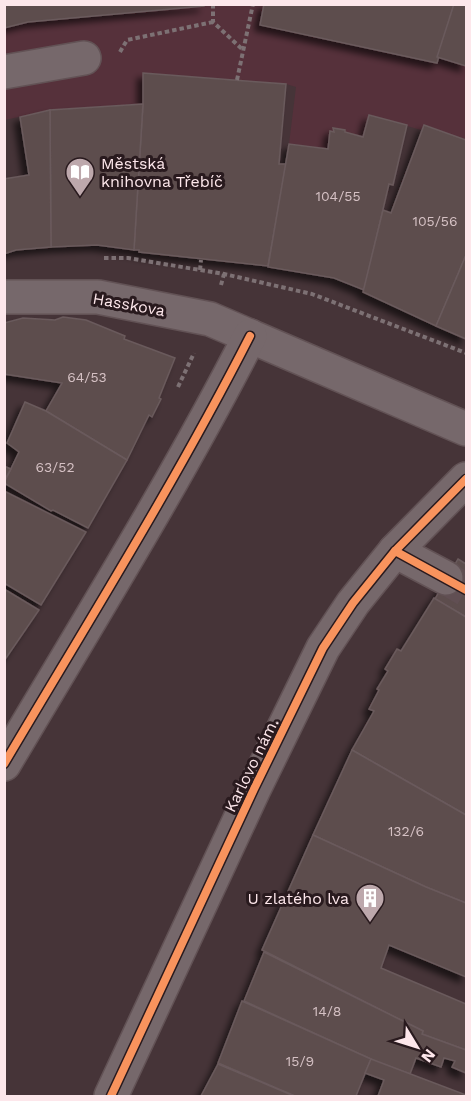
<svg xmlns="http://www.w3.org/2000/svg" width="471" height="1101" font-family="'Work Sans',sans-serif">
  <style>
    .built { fill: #56313b }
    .building { fill: #5d4e4e; stroke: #6a5a5c; stroke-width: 1.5; filter: url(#shadow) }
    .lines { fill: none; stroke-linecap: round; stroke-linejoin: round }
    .minor-tunnel { stroke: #614f53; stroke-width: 33; stroke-dasharray: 33 16; stroke-linecap: butt }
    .minor-casing { stroke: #625255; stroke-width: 36 }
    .path { stroke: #7d7174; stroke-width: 4; stroke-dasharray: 4.5 3; stroke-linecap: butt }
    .minor { stroke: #76686b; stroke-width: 33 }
    .cycleway-casing { stroke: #291a1e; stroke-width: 11 }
    .cycleway { stroke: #f8935d; stroke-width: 8 }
    .labels { text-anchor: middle; stroke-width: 6; stroke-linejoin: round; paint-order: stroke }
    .number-label { font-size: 14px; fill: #d5c1c4 }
    .poi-label { font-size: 16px; fill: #fde7eb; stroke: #291a1e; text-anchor: start }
    .street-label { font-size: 16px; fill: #fde7eb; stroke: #291a1e }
  </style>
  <defs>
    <filter id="shadow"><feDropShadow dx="-5.5" dy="5.5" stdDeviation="3" flood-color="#0009"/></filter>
  </defs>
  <rect width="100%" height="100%" fill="#463438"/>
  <!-- built -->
  <polygon class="built" points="4,5 466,5 466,140 424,125 421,130 369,115 363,137 345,132 345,130 334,128 334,132 330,131 328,149 289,144 296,87 286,84 143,73 143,104 50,110 5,120"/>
  <!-- building -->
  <g class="building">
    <polygon points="4,4 204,4 204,6 28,22 4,28"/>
    <polygon points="264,4 454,4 437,63 260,25"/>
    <polygon points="454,4 466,4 466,66 437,57"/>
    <polygon points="143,73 286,84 279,164 286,164 268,266 139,252 139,250 134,250 143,104"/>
    <polygon points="143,104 134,250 97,245 51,247 50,110"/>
    <polygon points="50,110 51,247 16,250 4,254 4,179 29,175 20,117"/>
    <polygon points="369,115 407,125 393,185 389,184 364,290 334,278 268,267 289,144 328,149 330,131 334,132 333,128 345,130 345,132 363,137"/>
    <polygon points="424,125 466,140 466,255 436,326 363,292 383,210 391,213"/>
    <polygon points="466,255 466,339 436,326"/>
    <polygon points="63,317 86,320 125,336 124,339 175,358 159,398 161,399 152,417 149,415 127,460 46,411 62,383 4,374 4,323 23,318 55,320"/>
    <polygon points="25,402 46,411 127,460 88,528 53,510 51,511 4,483 19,452 7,443"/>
    <polygon points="4,466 11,469 4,481"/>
    <polygon points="4,491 86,532 41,605 4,583"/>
    <polygon points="458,559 466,564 466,617 435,599"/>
    <polygon points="4,589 39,610 4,661"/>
    <polygon points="434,598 466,617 466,815 352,750 374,711 369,709 379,690 377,689 388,671 385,669 397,649 401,651"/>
    <polygon points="352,750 466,815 466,903 426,887 313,835"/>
    <polygon points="313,835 426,887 466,903 466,977 389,945 381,968 466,1004 466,1050 422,1034 423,1031 262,950"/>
    <polygon points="264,952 423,1031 422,1034 466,1050 466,1073 452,1067 455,1061 444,1058 441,1067 416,1058 410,1074 375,1061 244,1001"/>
    <polygon points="242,1001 371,1059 356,1096 295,1096 218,1063"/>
    <polygon points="371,1059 466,1095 466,1096 378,1096 384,1080 365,1073"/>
    <polygon points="218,1064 294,1096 201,1096"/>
  </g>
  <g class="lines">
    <!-- minor-tunnel -->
    <polyline class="minor-tunnel" points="446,578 466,590"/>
    <!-- minor casing -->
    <g class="minor-casing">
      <g id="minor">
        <polyline points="4,72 84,58"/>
        <polyline points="4,297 98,297 210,319 466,429"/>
        <polyline points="395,551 446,578"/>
        <path d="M4 764C88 622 175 483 250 336"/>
        <polyline points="111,1096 254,789 323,648 353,603 395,551 466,479"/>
      </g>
    </g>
    <!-- path -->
    <g class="path">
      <polyline points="213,4 213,22 243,50"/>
      <polyline points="120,52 127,40 213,22"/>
      <polyline points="237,80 253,4"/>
      <polyline points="104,258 128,258 224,274 312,294 466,353"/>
      <polyline points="200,270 201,260"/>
      <polyline points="221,285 224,274"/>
      <polyline points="178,387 194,353"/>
    </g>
    <!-- minor -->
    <use href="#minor" class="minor"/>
    <!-- cycleway casing -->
    <g class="cycleway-casing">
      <g id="cycleway">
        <polyline points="395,551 466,590"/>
        <path d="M4 764C88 622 175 483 250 336"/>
        <polyline points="111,1096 254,789 323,648 353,603 395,551 466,479"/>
      </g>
    </g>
    <!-- cycleway -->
    <use href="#cycleway" class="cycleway"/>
  </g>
  <!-- icons -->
  <defs>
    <g id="library-pin" transform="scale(1.5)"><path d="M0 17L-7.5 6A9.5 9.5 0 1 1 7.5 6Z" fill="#bda8ac" stroke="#291a1e"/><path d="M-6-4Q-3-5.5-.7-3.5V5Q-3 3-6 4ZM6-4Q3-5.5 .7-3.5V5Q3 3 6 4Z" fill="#fff"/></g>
    <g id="building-pin" transform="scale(1.5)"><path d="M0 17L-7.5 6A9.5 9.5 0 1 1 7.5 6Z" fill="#bda8ac" stroke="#291a1e"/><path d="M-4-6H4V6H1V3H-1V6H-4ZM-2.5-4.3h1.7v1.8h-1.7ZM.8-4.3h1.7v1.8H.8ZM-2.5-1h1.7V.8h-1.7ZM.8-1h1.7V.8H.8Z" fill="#fff"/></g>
  </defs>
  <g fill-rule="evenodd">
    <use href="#library-pin" x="80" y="172"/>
    <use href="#building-pin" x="370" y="898"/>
  </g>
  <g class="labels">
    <!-- number labels -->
    <g class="number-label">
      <text x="338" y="201">104/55</text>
      <text x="435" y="226">105/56</text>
      <text x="87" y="382">64/53</text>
      <text x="55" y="472">63/52</text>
      <text x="406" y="836">132/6</text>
      <text x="327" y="1016">14/8</text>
      <text x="300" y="1066">15/9</text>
    </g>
    <!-- poi labels -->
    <g class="poi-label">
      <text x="101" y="169">Městská<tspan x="101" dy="18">knihovna Třebíč</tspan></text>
      <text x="349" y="904" text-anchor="end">U zlatého lva</text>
    </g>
    <!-- street labels -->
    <g class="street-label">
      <text transform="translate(129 304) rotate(10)" y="6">Hasskova</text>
      <text transform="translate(251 765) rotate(-64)" y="6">Karlovo nám.</text>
    </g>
  </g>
  <!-- border -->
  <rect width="471" height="1101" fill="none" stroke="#fde7eb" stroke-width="12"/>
  <!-- north arrow -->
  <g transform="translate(417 1047) rotate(128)" stroke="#291a1e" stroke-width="4.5" paint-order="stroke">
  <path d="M0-4.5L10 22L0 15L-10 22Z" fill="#fde7eb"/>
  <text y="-9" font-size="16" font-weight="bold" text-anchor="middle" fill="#fde7eb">N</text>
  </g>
</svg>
